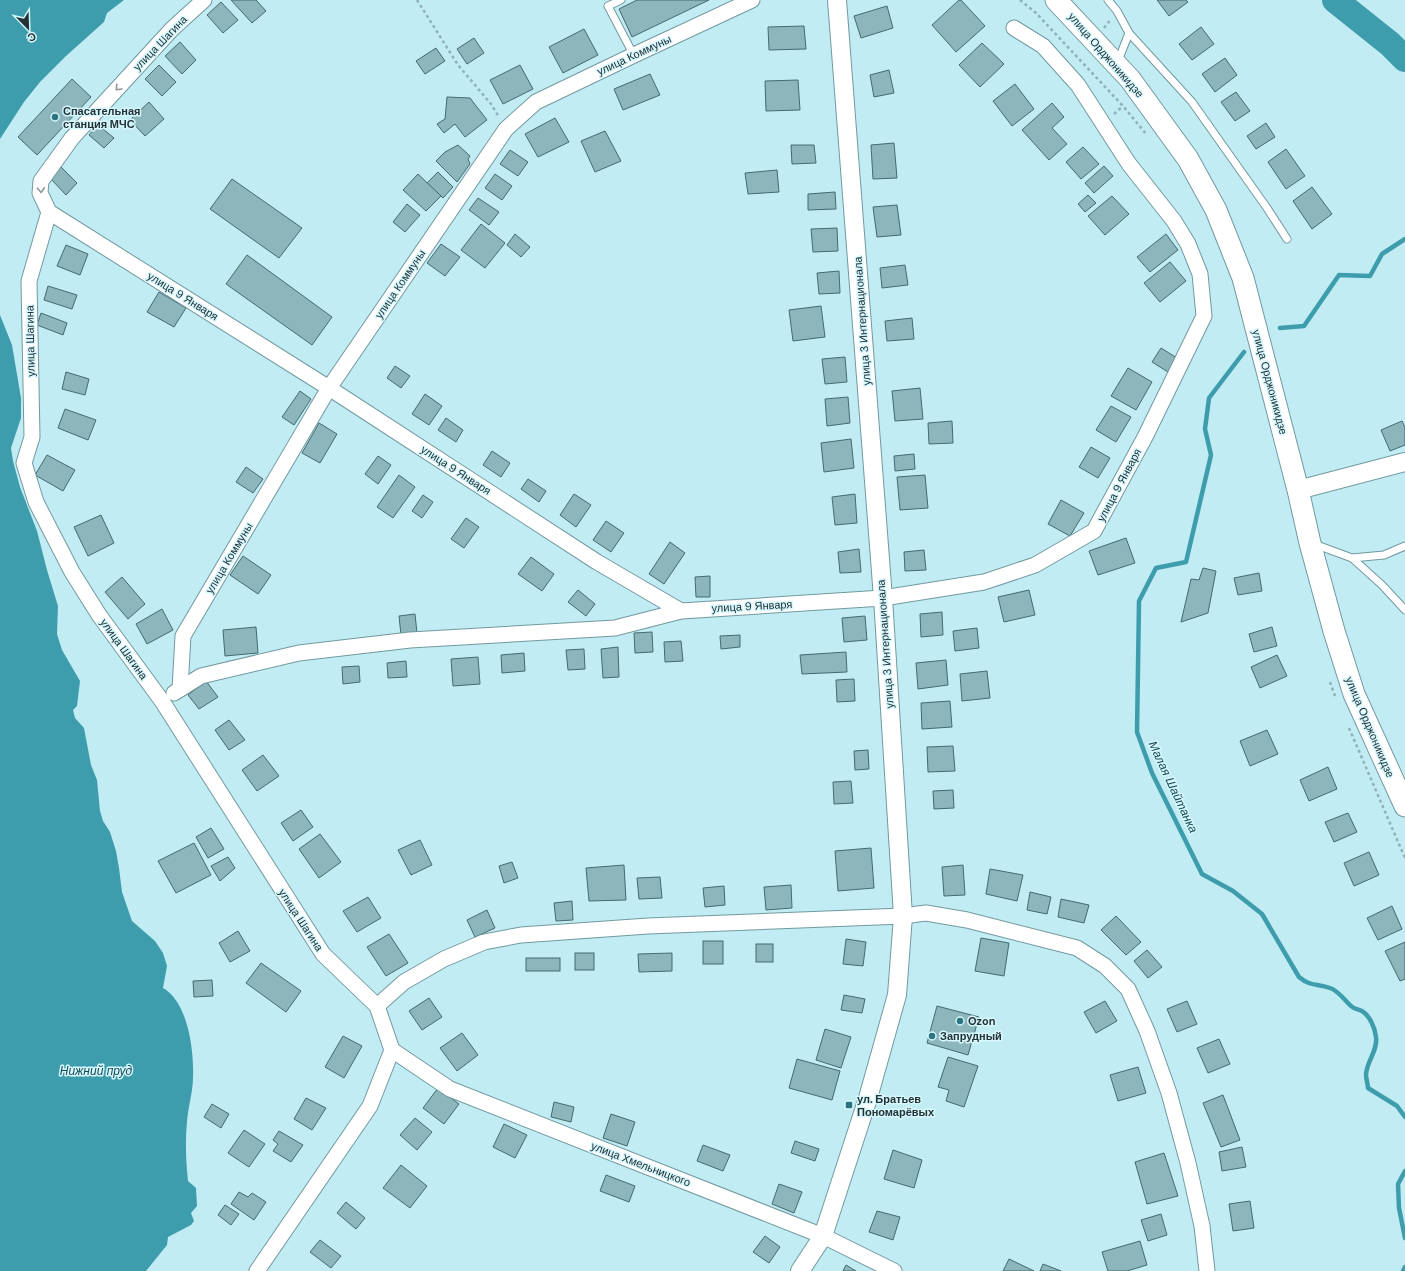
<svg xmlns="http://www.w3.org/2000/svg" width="1405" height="1271" font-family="'DM Sans',sans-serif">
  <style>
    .water { fill: #3e9dac }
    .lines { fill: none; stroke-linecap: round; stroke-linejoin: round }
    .stream { stroke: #3e9dac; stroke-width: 4.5 }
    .river { stroke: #3e9dac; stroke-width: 26 }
    .building { fill: #8cb5bc; stroke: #436a70 }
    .service-casing { stroke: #7199a0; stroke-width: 9 }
    .minor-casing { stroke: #7199a0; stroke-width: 17 }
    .tertiary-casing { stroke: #7199a0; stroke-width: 20 }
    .secondary-casing { stroke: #7199a0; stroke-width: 23 }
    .path { stroke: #8fb1b7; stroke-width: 2.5; stroke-dasharray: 3 3; stroke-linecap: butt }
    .service { stroke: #fff; stroke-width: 7 }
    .minor { stroke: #fff; stroke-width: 15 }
    .tertiary { stroke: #fff; stroke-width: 18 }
    .secondary { stroke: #fff; stroke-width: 21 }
    .oneway { stroke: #90989a }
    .poi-dot { fill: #2c747f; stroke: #d6f7fd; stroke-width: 1.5 }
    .labels { text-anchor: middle; stroke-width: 3; stroke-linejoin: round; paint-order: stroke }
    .street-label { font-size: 11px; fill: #223235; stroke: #d6f7fd }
    .poi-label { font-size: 11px; font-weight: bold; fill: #223235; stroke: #d6f7fd; text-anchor: start }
    .water-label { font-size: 12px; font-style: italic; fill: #124a52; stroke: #d6f7fd }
  </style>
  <rect width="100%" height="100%" fill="#c2ecf3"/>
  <!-- water -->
  <g class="water">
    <polygon points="0,0 124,0 107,13 104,22 66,56 40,82 24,102 0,139"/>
    <path d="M0 315 12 345 21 398V418L11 448 13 461 20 487 37 531 47 570 58 606 57 634 62 650 80 681 77 706 73 710 75 718 84 728 91 765 97 780 100 811 103 821 110 832 116 851 119 868 122 892 132 921 155 941 163 953 167 966 163 988C188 1002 194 1050 193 1077 193 1092 188 1107 187 1122 185 1141 186 1162 188 1181L196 1188 197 1206 191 1213 194 1221 191 1225 168 1237 167 1245 146 1271H0Z"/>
  </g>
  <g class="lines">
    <!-- stream -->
    <g class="stream">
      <polyline points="1280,328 1304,326 1339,275 1370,276 1382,254 1405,239"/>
      <path d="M1244 352 1209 398 1205 429 1211 455 1186 562 1156 568 1139 601 1137 732 1152 773 1202 874 1233 891 1262 914 1299 977C1311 987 1316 983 1330 988 1339 991 1344 1000 1351 1006 1354 1009 1358 1009 1362 1011 1370 1016 1375 1028 1376 1037 1378 1051 1366 1062 1366 1075 1366 1079 1368 1084 1368 1088L1397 1106 1405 1117"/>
      <polyline points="1405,1171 1398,1184 1399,1208 1405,1238"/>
      <polyline points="1403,1271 1405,1267"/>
    </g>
    <!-- river -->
    <polyline class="river" points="1335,0 1390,44 1405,59"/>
  </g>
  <!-- building -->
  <g class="building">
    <polygon points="231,0 256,0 266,11 252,23"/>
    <polygon points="637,0 709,0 632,37 619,9"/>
    <polygon points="959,0 961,0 985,26 956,52 932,25"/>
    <polygon points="1157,0 1186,0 1188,2 1169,16"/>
    <polygon points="221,2 238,20 223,33 207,15"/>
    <polygon points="887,6 893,28 861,38 854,16"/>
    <polygon points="804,26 806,49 769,50 768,27"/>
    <polygon points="1201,27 1214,44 1192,60 1179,44"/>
    <polygon points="584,29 598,55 563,73 549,47"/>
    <polygon points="474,38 484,53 467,64 457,49"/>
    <polygon points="180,42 196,60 182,74 165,56"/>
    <polygon points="982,43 1004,64 980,87 959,65"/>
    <polygon points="436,48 445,61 425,74 416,61"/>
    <polygon points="1225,58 1237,75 1215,92 1202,74"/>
    <polygon points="159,65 176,82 162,96 145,79"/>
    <polygon points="520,65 533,89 503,104 490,80"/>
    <polygon points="889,70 894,93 874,97 870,75"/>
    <polygon points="650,74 660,95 623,110 614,89"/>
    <polygon points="72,79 91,97 37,155 18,137"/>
    <polygon points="798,80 800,110 766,111 765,81"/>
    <polygon points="1015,84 1034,109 1012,126 993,101"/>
    <polygon points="1236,92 1250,111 1235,121 1221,102"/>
    <polygon points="447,97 470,98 487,120 465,137 455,124 444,133 437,124 445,119"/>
    <polygon points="149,102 164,119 145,136 130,120"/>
    <polygon points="1052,103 1064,117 1052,128 1067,144 1049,160 1022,130"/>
    <polygon points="555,118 569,142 538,157 525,134"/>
    <polygon points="1266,123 1275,137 1256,149 1247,136"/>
    <polygon points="98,125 114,138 104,148 89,135"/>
    <polygon points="605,131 621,161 595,172 581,141"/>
    <polygon points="894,143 897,178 873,179 871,145"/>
    <polygon points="458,145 470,156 468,159 470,164 457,182 436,161 445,152"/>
    <polygon points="791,145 814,145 816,163 792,164"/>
    <polygon points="1083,147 1099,164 1081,179 1066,162"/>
    <polygon points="1286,149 1305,176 1286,189 1268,162"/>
    <polygon points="510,150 528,162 518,176 500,164"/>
    <polygon points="1104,166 1113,176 1094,193 1085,183"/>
    <polygon points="61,167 77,183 66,195 50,178"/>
    <polygon points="777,170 779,192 748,194 745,173"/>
    <polygon points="438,172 453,187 443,198 427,183"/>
    <polygon points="418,174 441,196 426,211 403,190"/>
    <polygon points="495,174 512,186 502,200 485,188"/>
    <polygon points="232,179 302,228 279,258 210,209"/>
    <polygon points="1312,187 1332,214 1312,229 1293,201"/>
    <polygon points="835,192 836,209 808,210 808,194"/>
    <polygon points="1088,195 1096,203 1085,212 1078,204"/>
    <polygon points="1112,196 1129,214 1105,235 1088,216"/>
    <polygon points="478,198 499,212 489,225 469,210"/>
    <polygon points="407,204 420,215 405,232 393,222"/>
    <polygon points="897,205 901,235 877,237 873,207"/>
    <polygon points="481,224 505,243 485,268 461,250"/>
    <polygon points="837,228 838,251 813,252 811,229"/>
    <polygon points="515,234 530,247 521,257 507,245"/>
    <polygon points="1166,234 1178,250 1150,272 1137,257"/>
    <polygon points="441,244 460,257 445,276 427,263"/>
    <polygon points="66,245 88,254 80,275 57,266"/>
    <polygon points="247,255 332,317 312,345 226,284"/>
    <polygon points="1170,262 1186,281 1160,302 1144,283"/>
    <polygon points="905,265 908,285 882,288 880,268"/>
    <polygon points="839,271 840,293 819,294 817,273"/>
    <polygon points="48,286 77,295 72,309 44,300"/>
    <polygon points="159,292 186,308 174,327 147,312"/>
    <polygon points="821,306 825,337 793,341 789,310"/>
    <polygon points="41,313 67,323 63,335 37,325"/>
    <polygon points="912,318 914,339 887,341 885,321"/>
    <polygon points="1161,348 1177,358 1168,372 1152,362"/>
    <polygon points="845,357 847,382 825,384 822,359"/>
    <polygon points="395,366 410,376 401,388 387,378"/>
    <polygon points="1128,368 1152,382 1136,410 1111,396"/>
    <polygon points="66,372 89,379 85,395 62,389"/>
    <polygon points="920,388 923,419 895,421 892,391"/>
    <polygon points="300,391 311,399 294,425 282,417"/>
    <polygon points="425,394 442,406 429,425 412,414"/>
    <polygon points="848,397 850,423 827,426 825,399"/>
    <polygon points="1111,406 1131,417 1116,442 1096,430"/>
    <polygon points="65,409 96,420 88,440 58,428"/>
    <polygon points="446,418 463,430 456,442 438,430"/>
    <polygon points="952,421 953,443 929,444 928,423"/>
    <polygon points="1402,421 1405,427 1405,445 1390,451 1381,430"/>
    <polygon points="319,423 337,434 320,463 302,453"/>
    <polygon points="851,439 854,468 824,472 821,443"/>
    <polygon points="1091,447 1110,458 1098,478 1079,467"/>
    <polygon points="492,451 510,463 501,477 483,465"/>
    <polygon points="914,454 915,469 895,471 894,456"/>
    <polygon points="47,455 75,470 63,491 35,475"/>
    <polygon points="378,456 391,465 378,484 365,474"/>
    <polygon points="246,467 263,479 253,493 236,482"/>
    <polygon points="399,475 415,487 393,518 377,507"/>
    <polygon points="925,475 928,508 900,510 897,477"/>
    <polygon points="528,479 546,491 539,502 521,489"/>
    <polygon points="574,494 591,505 576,527 560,515"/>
    <polygon points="855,494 857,523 835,525 832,497"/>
    <polygon points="423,495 433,502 422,518 412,511"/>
    <polygon points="1061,500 1084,513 1070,536 1048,524"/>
    <polygon points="101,515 114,543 88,556 74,527"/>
    <polygon points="466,518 479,527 464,548 451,539"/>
    <polygon points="606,521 624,533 611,552 593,540"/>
    <polygon points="1126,538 1135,563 1098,575 1089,551"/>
    <polygon points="670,542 685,553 664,584 649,574"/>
    <polygon points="859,549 861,572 840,573 838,552"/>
    <polygon points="924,550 926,570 905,571 904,552"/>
    <polygon points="243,556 271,575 258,594 230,575"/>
    <polygon points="531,557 554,574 542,591 518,574"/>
    <polygon points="1203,568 1216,571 1208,613 1181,622 1191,579 1199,580"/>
    <polygon points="1259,573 1262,591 1238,595 1234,578"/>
    <polygon points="710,576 710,597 696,597 695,577"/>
    <polygon points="122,577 145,604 128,619 105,592"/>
    <polygon points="578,590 595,604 586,616 568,602"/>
    <polygon points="1029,590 1035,615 1004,622 998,597"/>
    <polygon points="162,609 173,630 147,644 136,624"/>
    <polygon points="942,612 943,635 921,637 920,614"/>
    <polygon points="415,614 417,633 401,635 399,616"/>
    <polygon points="865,616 867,640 844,642 842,618"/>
    <polygon points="256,627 258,653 225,656 223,630"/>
    <polygon points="1272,627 1277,646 1254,652 1249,634"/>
    <polygon points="977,628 979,648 955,651 953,631"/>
    <polygon points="652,632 653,652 635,653 634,633"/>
    <polygon points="740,635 740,647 721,649 720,636"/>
    <polygon points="681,641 683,661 665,662 664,642"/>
    <polygon points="618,647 619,677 603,678 601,649"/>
    <polygon points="584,649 585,669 568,670 566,650"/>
    <polygon points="846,652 847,672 802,674 800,655"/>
    <polygon points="524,653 525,671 502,673 501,655"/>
    <polygon points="1277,655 1287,676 1260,688 1251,667"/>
    <polygon points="478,657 480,684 453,686 451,659"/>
    <polygon points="946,660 948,685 918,689 916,663"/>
    <polygon points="406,661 407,677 388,678 387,663"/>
    <polygon points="359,666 360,682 343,684 342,667"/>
    <polygon points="987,671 990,698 962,701 960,674"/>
    <polygon points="854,679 855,701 837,702 836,680"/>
    <polygon points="206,681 218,697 199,709 188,695"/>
    <polygon points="950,701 952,727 922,729 921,703"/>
    <polygon points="229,720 245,740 229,750 215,730"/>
    <polygon points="1267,730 1278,754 1250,766 1240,741"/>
    <polygon points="953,746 955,771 928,772 927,747"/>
    <polygon points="868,750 869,769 855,770 854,751"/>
    <polygon points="263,755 279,776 257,791 242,770"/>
    <polygon points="1328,767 1337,789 1309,801 1300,780"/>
    <polygon points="851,781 853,803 834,804 833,782"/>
    <polygon points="953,790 954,808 934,809 933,791"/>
    <polygon points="301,810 313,827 293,841 281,823"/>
    <polygon points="1348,813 1357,832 1334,842 1325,822"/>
    <polygon points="211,828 224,849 208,858 196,837"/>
    <polygon points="320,834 341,862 319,878 299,849"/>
    <polygon points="420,840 432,865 411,875 398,850"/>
    <polygon points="194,843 211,875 176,893 158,861"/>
    <polygon points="871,848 874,888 838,891 835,851"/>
    <polygon points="1369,852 1379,875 1354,886 1344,863"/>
    <polygon points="228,857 235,868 220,881 211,866"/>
    <polygon points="512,862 518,878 504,883 499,866"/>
    <polygon points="624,865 626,900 589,901 586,868"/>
    <polygon points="963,865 965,895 944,896 942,867"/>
    <polygon points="990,869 1023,875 1017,901 986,894"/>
    <polygon points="660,877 662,898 639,899 637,878"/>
    <polygon points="791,885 792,908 766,910 764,887"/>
    <polygon points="724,886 725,905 705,907 703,888"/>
    <polygon points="1030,892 1051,897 1047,914 1027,910"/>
    <polygon points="368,897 381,918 357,932 343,911"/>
    <polygon points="1061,899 1089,905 1084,923 1058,917"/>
    <polygon points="572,901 573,920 556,921 554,903"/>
    <polygon points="1392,906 1402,929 1378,940 1367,918"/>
    <polygon points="487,910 495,928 475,937 467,920"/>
    <polygon points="1116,916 1141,942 1126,955 1101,930"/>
    <polygon points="238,931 250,951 230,962 219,943"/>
    <polygon points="389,934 408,963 386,976 367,947"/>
    <polygon points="981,938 1009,943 1004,976 975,971"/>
    <polygon points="846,939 866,942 863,966 843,964"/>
    <rect x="703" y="941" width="20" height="23"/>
    <polygon points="1405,942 1405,979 1400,981 1385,951"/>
    <rect x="756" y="944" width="17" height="18"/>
    <polygon points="1147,950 1162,967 1148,978 1134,961"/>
    <rect x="575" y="953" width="19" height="17"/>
    <polygon points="672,953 672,971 639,972 638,954"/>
    <rect x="526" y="958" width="34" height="13"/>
    <polygon points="261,963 301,991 286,1012 246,983"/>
    <polygon points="212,980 213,996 194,997 193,981"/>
    <polygon points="844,995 865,999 862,1013 841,1010"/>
    <polygon points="429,998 442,1017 422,1030 409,1011"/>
    <polygon points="1105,1001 1117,1021 1096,1033 1084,1012"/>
    <polygon points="1187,1001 1197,1024 1177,1032 1167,1009"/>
    <polygon points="937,1006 979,1017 968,1055 927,1043"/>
    <polygon points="825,1029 851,1037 841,1068 816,1060"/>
    <polygon points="462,1033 478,1055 457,1071 440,1048"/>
    <polygon points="343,1036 362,1046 344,1078 325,1067"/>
    <polygon points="1219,1039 1230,1064 1208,1073 1197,1048"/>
    <polygon points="948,1057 978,1066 964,1107 946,1101 949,1090 938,1087"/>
    <polygon points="797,1059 840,1071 832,1100 789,1088"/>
    <polygon points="1138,1067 1146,1093 1118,1101 1110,1075"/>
    <polygon points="438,1088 459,1104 444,1124 423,1108"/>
    <polygon points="1223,1095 1240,1140 1221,1147 1203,1103"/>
    <polygon points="306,1098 326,1108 312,1130 294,1119"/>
    <polygon points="554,1102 574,1107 571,1122 551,1117"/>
    <polygon points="212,1104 229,1114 221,1128 204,1117"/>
    <polygon points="611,1114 635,1122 627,1146 603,1138"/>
    <polygon points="415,1118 432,1132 417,1150 400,1135"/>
    <polygon points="504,1124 527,1135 515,1158 493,1147"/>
    <polygon points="244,1130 265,1144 249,1167 228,1153"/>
    <polygon points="279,1131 303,1145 291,1162 273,1151 278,1144 273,1140"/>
    <polygon points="795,1141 819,1149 815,1161 791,1153"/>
    <polygon points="703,1145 730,1155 723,1171 697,1161"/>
    <polygon points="1242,1147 1246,1167 1222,1171 1219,1152"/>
    <polygon points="893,1150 922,1160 914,1188 884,1179"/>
    <polygon points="1164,1153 1178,1196 1147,1204 1135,1162"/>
    <polygon points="401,1165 427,1186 410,1208 383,1188"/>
    <polygon points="606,1175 635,1186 629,1202 600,1191"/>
    <polygon points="779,1184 802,1192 794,1213 772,1204"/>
    <polygon points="239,1192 248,1197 252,1193 266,1202 254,1220 231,1204"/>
    <polygon points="1250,1201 1254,1228 1233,1231 1229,1204"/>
    <polygon points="346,1202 365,1218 356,1229 337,1213"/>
    <polygon points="225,1205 239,1214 231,1225 218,1215"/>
    <polygon points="877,1211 900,1217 893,1240 869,1232"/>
    <polygon points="1161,1214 1167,1235 1148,1241 1141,1220"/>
    <polygon points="765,1236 780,1247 769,1263 753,1252"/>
    <polygon points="320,1240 341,1256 331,1268 310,1252"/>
    <polygon points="1140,1241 1147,1265 1127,1271 1108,1271 1102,1252"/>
    <polygon points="1009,1259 1034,1271 1003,1271"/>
    <polygon points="1043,1264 1061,1271 1040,1271"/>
    <polygon points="846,1265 856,1271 843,1271"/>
  </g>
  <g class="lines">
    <!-- service casing -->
    <g class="service-casing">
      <g id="service">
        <polyline points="621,0 608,6 631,50 634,55"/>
        <polyline points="1108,0 1117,11 1129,33 1118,61"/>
        <polyline points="1129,33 1192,102 1267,208 1287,239"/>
        <polyline points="1314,544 1352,558 1382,585 1405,610"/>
        <polyline points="1352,558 1384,555 1405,546"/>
      </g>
    </g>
    <!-- minor casing -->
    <g class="minor-casing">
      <g id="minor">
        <polyline points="204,0 172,29 72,138 41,181 40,193 49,212 29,281 32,437 24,463 36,502 72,572 99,615 162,701 323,954 377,1006 392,1050 370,1106 257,1271"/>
        <polyline points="49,212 329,388 597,562 681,611 883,598 984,582 1035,565 1094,531 1145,437 1204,316 1200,274 1188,244 1174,221 1129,164 1078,85 1043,46 1014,28"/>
        <polyline points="180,689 183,636 329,388 506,129 536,102 634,55 752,0"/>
        <polyline points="174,693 201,676 299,653 410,640 615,628 681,611"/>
        <polyline points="377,1006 404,982 444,959 484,942 521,935 648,926 903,916 926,913 967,920 1077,948 1105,966 1128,989 1147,1031 1169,1093 1188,1163 1202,1226 1207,1271"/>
        <polyline points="392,1050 450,1089 823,1236 894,1271"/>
      </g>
    </g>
    <!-- tertiary casing -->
    <g class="tertiary-casing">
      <g id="tertiary">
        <polyline points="1298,490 1405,462"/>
        <polyline points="800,1271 823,1236 868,1098 897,995 903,916 883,598 837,0"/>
      </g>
    </g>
    <!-- secondary casing -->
    <g class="secondary-casing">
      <polyline id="secondary" points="1056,0 1130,79 1188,159 1216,210 1243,278 1298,490 1310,543 1334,631 1354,694 1405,806"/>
    </g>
    <!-- path -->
    <g class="path">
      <polyline points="417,0 458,65 491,104 499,117"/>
      <polyline points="1020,0 1036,13 1123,106 1147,135"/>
      <polyline points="1104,28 1111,19"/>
      <polyline points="1114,114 1123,106"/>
      <polyline points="1330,682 1335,696"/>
      <polyline points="1349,728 1405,858"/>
    </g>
    <!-- service -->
    <use href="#service" class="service"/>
    <!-- minor -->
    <use href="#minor" class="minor"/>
    <!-- tertiary -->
    <use href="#tertiary" class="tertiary"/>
    <!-- secondary -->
    <use href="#secondary" class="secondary"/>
  </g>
  <!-- one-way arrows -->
  <defs><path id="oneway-chevron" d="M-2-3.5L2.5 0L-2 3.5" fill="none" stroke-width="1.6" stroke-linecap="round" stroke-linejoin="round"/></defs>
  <g class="oneway">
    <use href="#oneway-chevron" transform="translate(118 88) rotate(133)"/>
    <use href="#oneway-chevron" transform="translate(41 190) rotate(87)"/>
  </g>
  <!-- markers -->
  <g class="poi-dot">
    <circle cx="55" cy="117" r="4"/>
    <circle cx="960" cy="1021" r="4"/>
    <circle cx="932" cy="1036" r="4"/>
    <rect x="845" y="1101" width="8" height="8" rx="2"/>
  </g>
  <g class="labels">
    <!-- street labels -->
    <g class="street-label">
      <text transform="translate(160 43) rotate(-46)" y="4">улица Шагина</text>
      <text transform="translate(634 55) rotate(-25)" y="4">улица Коммуны</text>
      <text transform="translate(1106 55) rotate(49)" y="4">улица Орджоникидзе</text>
      <text transform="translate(400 284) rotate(-56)" y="4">улица Коммуны</text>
      <text transform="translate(183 296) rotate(32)" y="4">улица 9 Января</text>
      <text transform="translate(862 321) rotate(-94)" y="4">улица 3 Интернационала</text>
      <text transform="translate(30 341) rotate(-91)" y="4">улица Шагина</text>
      <text transform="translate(1270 382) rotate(75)" y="4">улица Орджоникидзе</text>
      <text transform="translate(456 470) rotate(33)" y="4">улица 9 Января</text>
      <text transform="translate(1119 485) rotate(-62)" y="4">улица 9 Января</text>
      <text transform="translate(229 558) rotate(-59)" y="4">улица Коммуны</text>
      <text transform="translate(752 606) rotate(-3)" y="4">улица 9 Января</text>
      <text transform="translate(885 644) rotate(-94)" y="4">улица 3 Интернационала</text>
      <text transform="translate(124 649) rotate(54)" y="4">улица Шагина</text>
      <text transform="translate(1370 727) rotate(67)" y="4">улица Орджоникидзе</text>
      <text transform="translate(301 920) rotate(57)" y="4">улица Шагина</text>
      <text transform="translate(641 1164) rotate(21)" y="4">улица Хмельницкого</text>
    </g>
    <!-- poi labels -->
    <g class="poi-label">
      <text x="63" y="115">Спасательная<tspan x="63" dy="13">станция МЧС</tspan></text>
      <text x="968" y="1025">Ozon</text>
      <text x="940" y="1040">Запрудный</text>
      <text x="857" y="1103">ул. Братьев<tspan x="857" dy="13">Пономарёвых</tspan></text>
    </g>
    <!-- water labels -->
    <g class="water-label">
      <text transform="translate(1173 787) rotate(65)" y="4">Малая Шайтанка</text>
      <text x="96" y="1075">Нижний пруд</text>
    </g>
  </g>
  <!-- north arrow -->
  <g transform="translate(28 28) rotate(157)" stroke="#d6f7fd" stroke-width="3" paint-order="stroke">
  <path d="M0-3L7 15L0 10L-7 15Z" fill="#223235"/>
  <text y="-6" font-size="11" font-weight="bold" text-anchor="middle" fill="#223235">С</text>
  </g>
</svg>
